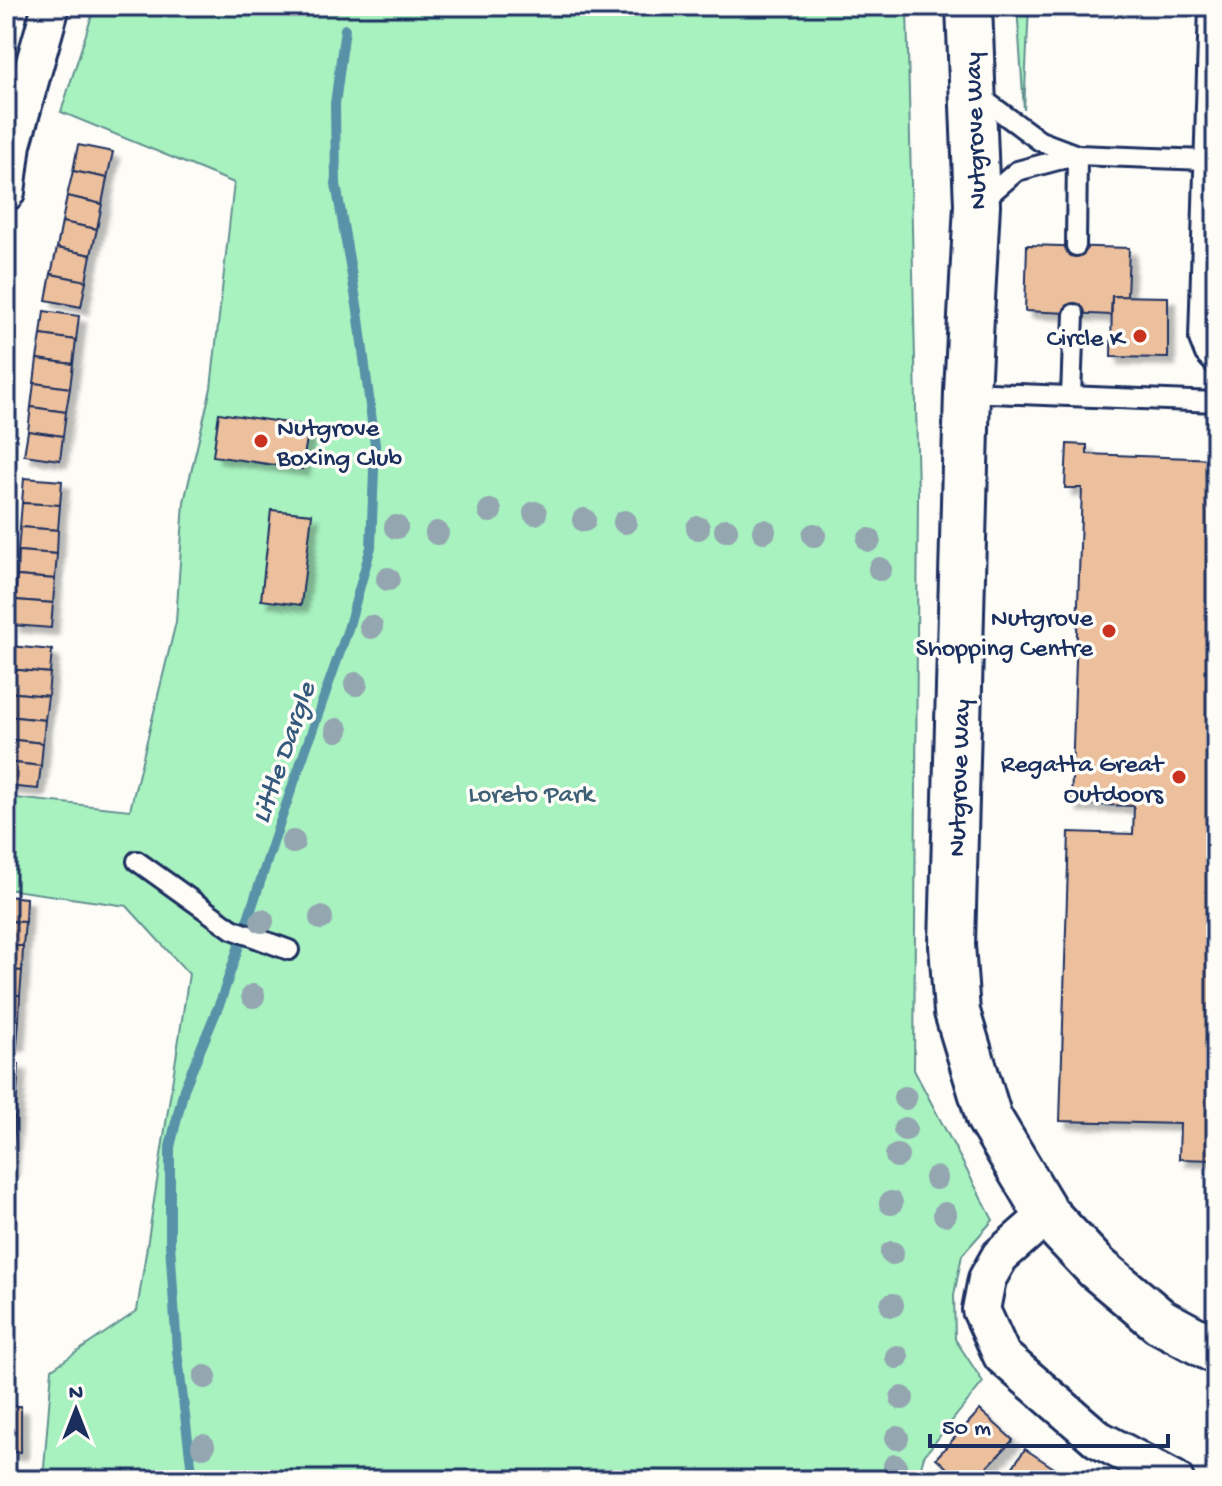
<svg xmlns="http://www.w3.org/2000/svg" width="1222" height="1486" font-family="'Gochi Hand',sans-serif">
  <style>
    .green { fill: #a8f2c0; stroke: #62908f; stroke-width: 2 }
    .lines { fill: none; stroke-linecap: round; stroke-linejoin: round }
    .stream { stroke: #5992a8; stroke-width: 10 }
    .building { fill: #ecc09c; stroke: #1b2f5e; stroke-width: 2; filter: url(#shadow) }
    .lane-casing { stroke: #1b2f5e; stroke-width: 24 }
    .street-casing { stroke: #1b2f5e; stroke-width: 42 }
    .secondary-casing { stroke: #1b2f5e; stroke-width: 50 }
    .lane { stroke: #fdfcf7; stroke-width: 18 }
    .street { stroke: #fdfcf7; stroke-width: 36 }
    .secondary { stroke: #fdfcf7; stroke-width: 44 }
    .tree { fill: #94a6b0 }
    .poi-dot { fill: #c8321e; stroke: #fdfcf7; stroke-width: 3 }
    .labels { text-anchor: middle; stroke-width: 7; stroke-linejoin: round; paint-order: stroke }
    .street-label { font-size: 26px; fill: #1b2f5e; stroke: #fdfcf7 }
    .poi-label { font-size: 26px; fill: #1b2f5e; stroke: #fdfcf7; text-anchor: end }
    .park-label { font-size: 26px; fill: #3e6076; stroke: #fdfcf7 }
    .water-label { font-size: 28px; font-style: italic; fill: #35587d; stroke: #fdfcf7 }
  </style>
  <defs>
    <filter id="shadow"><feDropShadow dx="7" dy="7" stdDeviation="2" flood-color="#0004"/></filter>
  </defs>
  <rect width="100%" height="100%" fill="#fdfcf7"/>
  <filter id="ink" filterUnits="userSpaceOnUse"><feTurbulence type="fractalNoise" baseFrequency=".0125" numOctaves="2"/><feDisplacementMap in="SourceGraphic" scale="16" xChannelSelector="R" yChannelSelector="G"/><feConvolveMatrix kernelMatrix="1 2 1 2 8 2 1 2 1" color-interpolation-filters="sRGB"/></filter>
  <g filter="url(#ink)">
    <!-- green -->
    <g class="green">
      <polygon points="95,6 907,6 918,494 914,1070 993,1220 962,1255 954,1295 955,1339 983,1382 924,1456 917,1480 43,1480 52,1369 137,1311 189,974 127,906 6,889 6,797 130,810 176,622 184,502 211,388 234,183 61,112"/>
      <polygon points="1017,6 1029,6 1024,110"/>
    </g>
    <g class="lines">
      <!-- stream -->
      <polyline class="stream" points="193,1480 177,1351 170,1243 170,1147 184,1089 221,1000 279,825 348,629 371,547 375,445 358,311 336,184 335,104 345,29"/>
    </g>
    <!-- building -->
    <g class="building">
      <polygon points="78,145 113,152 107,178 73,171"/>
      <polygon points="73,171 107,178 102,204 67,196"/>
      <polygon points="67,196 102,204 97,229 62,222"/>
      <polygon points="62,222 97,229 91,255 57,248"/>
      <polygon points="1027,245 1129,248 1127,297 1112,296 1111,315 1025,311"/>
      <polygon points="57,248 91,255 86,281 51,274"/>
      <polygon points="51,274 86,281 81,307 46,300"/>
      <polygon points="1112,296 1168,297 1168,358 1111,357"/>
      <polygon points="44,311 79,316 76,340 41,335"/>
      <polygon points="41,335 76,340 73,364 37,359"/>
      <polygon points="37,359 73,364 70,388 34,383"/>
      <polygon points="34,383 70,388 66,412 31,407"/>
      <polygon points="31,407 66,412 63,436 28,431"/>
      <polygon points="219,413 309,426 302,469 213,456"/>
      <polygon points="28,431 63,436 60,460 24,455"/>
      <polygon points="1067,444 1087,445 1087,454 1216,459 1216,1160 1179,1159 1180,1124 1060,1121 1069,832 1133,834 1134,806 1071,804 1082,488 1065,488"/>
      <polygon points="24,478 62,481 60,505 22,503"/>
      <polygon points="22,503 60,505 58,530 20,527"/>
      <polygon points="271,510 312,514 301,605 261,600"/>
      <polygon points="20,527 58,530 57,554 18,551"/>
      <polygon points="18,551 57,554 55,579 17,576"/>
      <polygon points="17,576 55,579 53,603 15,600"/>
      <polygon points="15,600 53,603 51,628 13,625"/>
      <polygon points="10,646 52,650 50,673 8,669"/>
      <polygon points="8,669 50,673 48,696 6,692"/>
      <polygon points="6,692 48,696 45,720 6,716"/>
      <polygon points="6,716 45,720 43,743 6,739"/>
      <polygon points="6,739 43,743 41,766 6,762"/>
      <polygon points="6,762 41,766 38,789 6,786"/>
      <polygon points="6,896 26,898 25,922 6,921"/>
      <polygon points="6,921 25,922 23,946 6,946"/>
      <polygon points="6,946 23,946 22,971 6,970"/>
      <polygon points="6,970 22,971 20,995 6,995"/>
      <polygon points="6,995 20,995 19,1020 6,1019"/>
      <polygon points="6,1019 19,1020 17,1044 6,1044"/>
      <polygon points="6,1063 19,1064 17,1091 6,1090"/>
      <polygon points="6,1090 17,1091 15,1118 6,1117"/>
      <polygon points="6,1117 15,1118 13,1144 6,1144"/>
      <polygon points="6,1144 13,1144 11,1171 6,1171"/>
      <rect x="6" y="1406" width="15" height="46"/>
      <polygon points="980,1410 1013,1440 975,1480 960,1480 936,1458"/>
      <polygon points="1025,1449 1060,1472 1055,1480 1004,1480"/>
    </g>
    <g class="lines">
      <!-- lane casing -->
      <g class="lane-casing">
        <g id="lane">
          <polyline points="1209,6 1199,339 1205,354 1216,366"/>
          <polyline points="976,94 1040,141 1077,155 1205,160"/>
          <polyline points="982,201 1017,171 1077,155 1076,246"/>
          <polyline points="967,392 1216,402"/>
          <polyline points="1071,396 1074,314"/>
          <polyline points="137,861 232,929 289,950"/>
        </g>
      </g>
      <!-- street casing -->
      <g class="street-casing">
        <g id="street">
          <polyline points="6,192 12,144 51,6"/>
          <polyline points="1047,1215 1000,1256 987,1279 981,1310 1002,1356 1098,1439 1175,1480"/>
        </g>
      </g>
      <!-- secondary casing -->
      <g class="secondary-casing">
        <polyline id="secondary" points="969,6 977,205 967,392 952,945 957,1012 989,1118 1047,1215 1097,1268 1160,1321 1216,1351"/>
      </g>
      <!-- lane -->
      <use href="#lane" class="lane"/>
      <!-- street -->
      <use href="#street" class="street"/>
      <!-- secondary -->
      <use href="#secondary" class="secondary"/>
    </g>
    <!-- trees -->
    <g class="tree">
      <circle cx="490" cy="511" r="12"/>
      <circle cx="535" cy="513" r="12"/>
      <circle cx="584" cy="520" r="12"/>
      <circle cx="625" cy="522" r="12"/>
      <circle cx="396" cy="527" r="12"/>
      <circle cx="698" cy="528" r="12"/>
      <circle cx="726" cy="530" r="12"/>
      <circle cx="764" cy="531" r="12"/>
      <circle cx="437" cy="533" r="12"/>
      <circle cx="814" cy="535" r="12"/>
      <circle cx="869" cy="540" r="12"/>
      <circle cx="880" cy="569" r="12"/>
      <circle cx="388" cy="579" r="12"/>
      <circle cx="371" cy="627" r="12"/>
      <circle cx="356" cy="684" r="12"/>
      <circle cx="337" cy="730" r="12"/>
      <circle cx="293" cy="842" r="12"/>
      <circle cx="321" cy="918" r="12"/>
      <circle cx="262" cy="921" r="12"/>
      <circle cx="253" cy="996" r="12"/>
      <circle cx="905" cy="1098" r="12"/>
      <circle cx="905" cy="1129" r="12"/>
      <circle cx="897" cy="1156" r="12"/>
      <circle cx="936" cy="1178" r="12"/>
      <circle cx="891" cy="1203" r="12"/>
      <circle cx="945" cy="1214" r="12"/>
      <circle cx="892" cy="1253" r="12"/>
      <circle cx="892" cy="1305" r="12"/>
      <circle cx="897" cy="1357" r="12"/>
      <circle cx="205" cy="1377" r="12"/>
      <circle cx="902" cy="1398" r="12"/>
      <circle cx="897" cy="1438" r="12"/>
      <circle cx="203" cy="1446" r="12"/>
      <circle cx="895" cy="1466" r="12"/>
    </g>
  </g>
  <!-- markers -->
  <g class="poi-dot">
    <circle cx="1140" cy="336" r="8"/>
    <circle cx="261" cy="441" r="8"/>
    <circle cx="1109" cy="631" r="8"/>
    <circle cx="1179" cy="777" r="8"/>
  </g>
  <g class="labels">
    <!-- street labels -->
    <g class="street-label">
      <text transform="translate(973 131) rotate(-92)" y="9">Nutgrove Way</text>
      <text transform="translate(957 778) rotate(-88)" y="9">Nutgrove Way</text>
    </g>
    <!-- poi labels -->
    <g class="poi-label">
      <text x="1124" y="345">Circle K</text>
      <text x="277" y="435" text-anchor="start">Nutgrove<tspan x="277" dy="30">Boxing Club</tspan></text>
      <text x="1093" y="625">Nutgrove<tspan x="1093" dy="30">Shopping Centre</tspan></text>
      <text x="1163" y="771">Regatta Great<tspan x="1163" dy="30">Outdoors</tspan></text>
    </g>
    <!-- park labels -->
    <g class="park-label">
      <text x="531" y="801">Loreto Park</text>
    </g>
    <!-- water labels -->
    <g class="water-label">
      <text transform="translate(281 752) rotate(-71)" y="10">Little Dargle</text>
    </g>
  </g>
  <!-- margin -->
  <rect width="1222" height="1486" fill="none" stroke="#fdfcf7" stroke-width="32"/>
  <rect x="16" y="16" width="1190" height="1454" fill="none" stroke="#1b2f5e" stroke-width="3" filter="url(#ink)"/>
  <!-- north arrow -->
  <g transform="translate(76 1410)" stroke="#fdfcf7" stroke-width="6" paint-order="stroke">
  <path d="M0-6L14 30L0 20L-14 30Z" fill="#1b2f5e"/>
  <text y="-12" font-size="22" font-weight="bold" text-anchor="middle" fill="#1b2f5e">N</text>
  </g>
  <!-- scale -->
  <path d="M930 1434v12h238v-12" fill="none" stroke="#1b2f5e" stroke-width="4"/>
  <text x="942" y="1434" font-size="24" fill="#1b2f5e" stroke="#fdfcf7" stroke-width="6" paint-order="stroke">50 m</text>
</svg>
